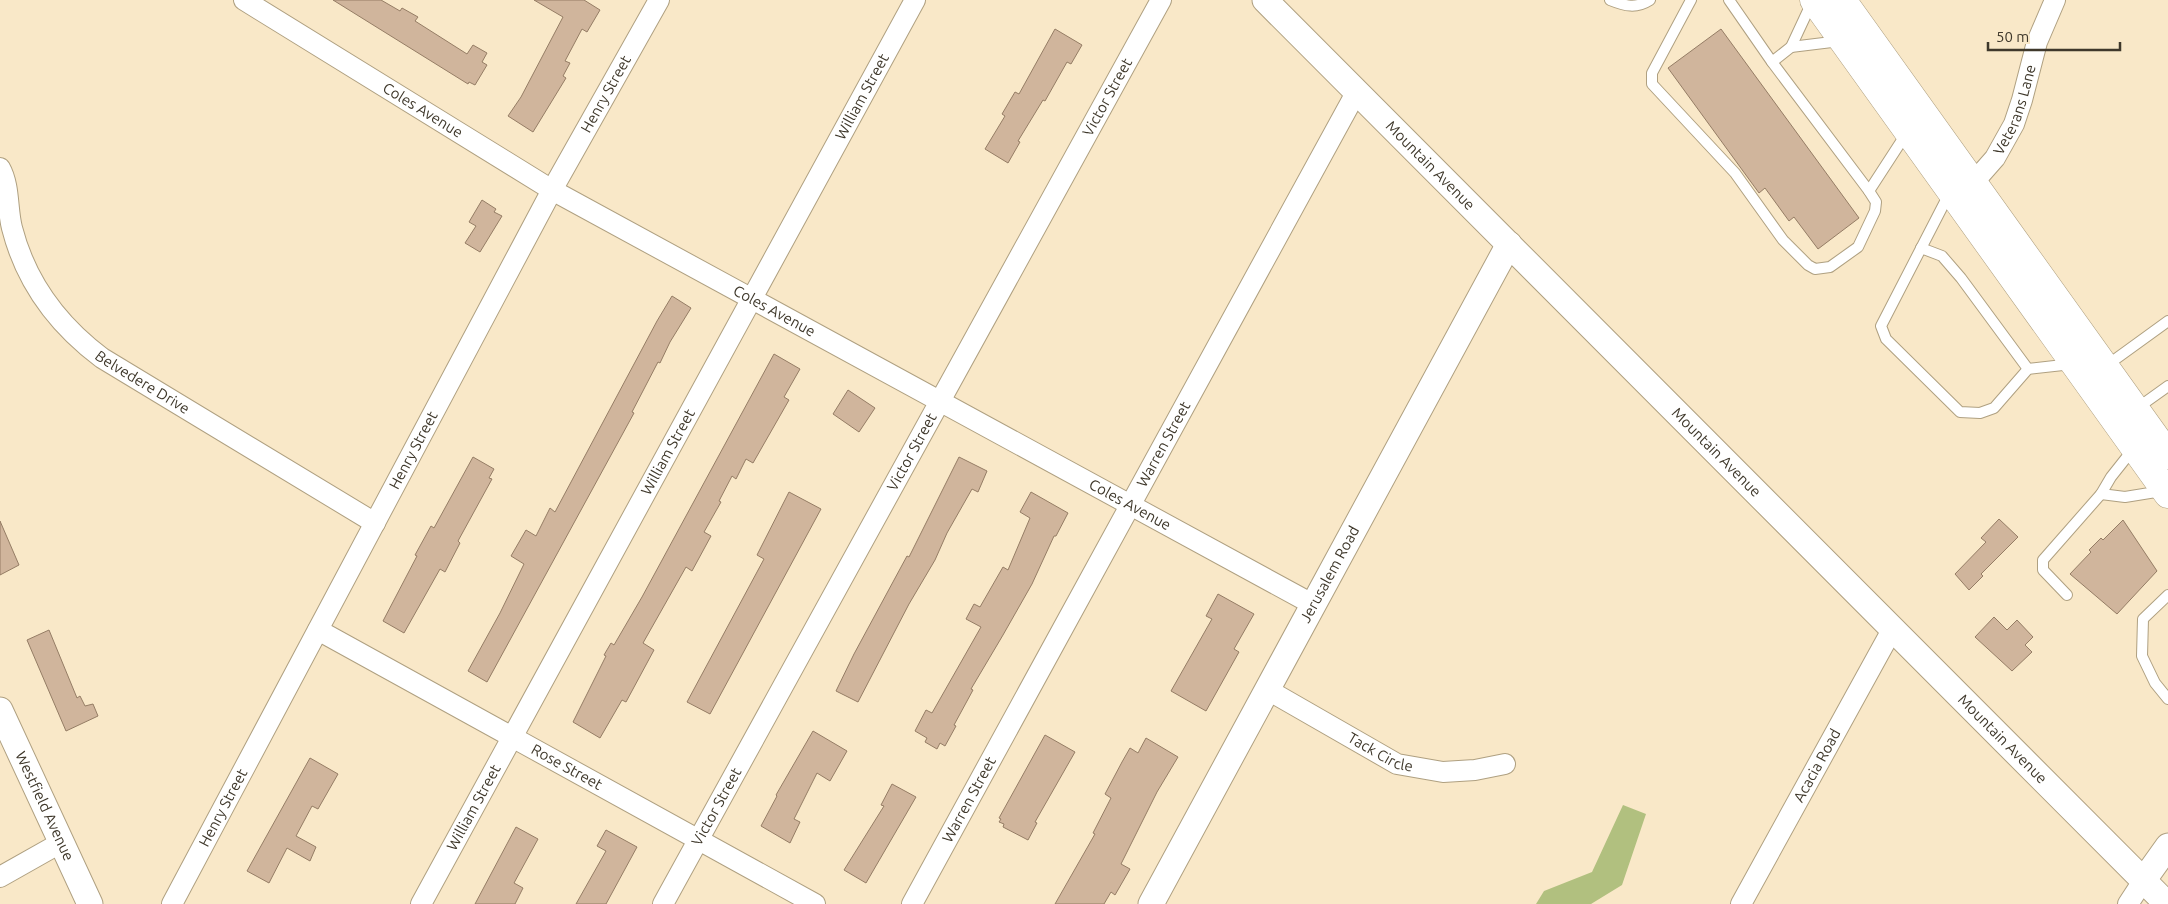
<svg xmlns="http://www.w3.org/2000/svg" width="2168" height="904" font-family="Ubuntu,sans-serif">
  <style>
    .green { fill: #b1c07f }
    .building { fill: #d0b59c; stroke: #957d65 }
    .lines { fill: none; stroke-linecap: round; stroke-linejoin: round }
    .service-casing { stroke: #afa081; stroke-width: 12 }
    .minor-casing { stroke: #afa081; stroke-width: 22 }
    .tertiary-casing { stroke: #afa081; stroke-width: 27 }
    .trunk-casing { stroke: #afa081; stroke-width: 29 }
    .service { stroke: #fff; stroke-width: 10 }
    .minor { stroke: #fff; stroke-width: 20 }
    .tertiary { stroke: #fff; stroke-width: 25 }
    .trunk { stroke: #fff; stroke-width: 28 }
    .labels { text-anchor: middle; stroke-width: 4; stroke-linejoin: round; paint-order: stroke }
    .street-label { font-size: 15px; fill: #3f382b; stroke: #f9e8c8 }
  </style>
  <rect width="100%" height="100%" fill="#f9e8c8"/>
  <!-- green -->
  <polygon class="green" points="1623,805 1646,814 1622,885 1591,904 1536,904 1544,891 1592,872"/>
  <!-- building -->
  <g class="building">
    <polygon points="333,0 381,0 400,11 402,8 418,17 415,21 467,54 473,45 487,53 482,62 487,65 475,85 469,82 468,84"/>
    <polygon points="534,0 584,0 600,10 587,32 582,29 565,61 570,63 563,76 566,78 533,132 508,116 521,97 563,17"/>
    <polygon points="1055,29 1082,45 1071,64 1067,62 1045,101 1043,100 1018,141 1020,142 1008,163 985,149 1005,116 1002,114 1015,92 1019,94"/>
    <polygon points="1721,29 1859,218 1818,249 1794,217 1789,221 1765,188 1759,193 1668,68"/>
    <polygon points="482,200 496,209 494,212 502,216 480,252 465,243 476,226 469,222"/>
    <polygon points="672,296 691,308 670,342 660,363 658,362 632,412 634,413 622,435 487,682 468,671 500,613 524,564 511,556 526,530 536,536 550,508 555,512 657,321"/>
    <polygon points="774,354 800,369 784,397 789,400 753,463 746,459 736,479 732,476 719,501 721,502 704,532 711,536 692,571 686,567 643,643 654,650 626,702 622,700 600,738 573,722 606,656 604,655 611,643 614,645 642,597"/>
    <polygon points="848,390 875,408 859,432 833,414"/>
    <polygon points="473,457 494,469 489,478 492,479 458,541 460,543 445,572 440,569 404,633 383,621 417,556 415,555 431,526 434,528"/>
    <polygon points="959,457 987,471 978,492 972,489 947,533 935,560 909,604 858,702 836,691 854,654 907,556 909,557"/>
    <polygon points="789,492 821,509 710,714 687,702 764,559 757,555"/>
    <polygon points="1031,492 1068,513 1056,536 1054,536 1032,584 1003,635 971,689 973,690 954,725 956,726 945,746 940,743 937,749 925,742 927,738 915,731 926,710 932,713 981,627 966,619 974,604 980,607 1003,567 1008,570 1030,518 1020,512"/>
    <polygon points="1999,519 2018,537 1981,574 1983,576 1969,590 1955,574 1986,542 1981,538"/>
    <polygon points="2123,520 2157,571 2117,614 2070,574 2091,552 2089,550 2101,538 2103,540"/>
    <polygon points="0,521 19,565 0,575"/>
    <polygon points="1218,594 1254,614 1234,649 1239,652 1206,711 1171,691 1212,619 1206,616"/>
    <polygon points="1994,617 2007,630 2017,620 2033,637 2025,645 2032,652 2012,671 1975,637"/>
    <polygon points="49,630 77,698 80,696 85,706 93,704 98,716 66,731 27,640"/>
    <polygon points="813,731 847,751 830,781 817,773 794,819 800,822 790,843 761,826 777,796 776,795"/>
    <polygon points="1045,735 1075,752 1035,822 1037,823 1028,840 1003,827 1004,824 999,822 1001,819 999,818"/>
    <polygon points="1146,738 1178,757 1157,792 1121,864 1130,869 1115,895 1111,892 1104,904 1055,904 1095,834 1093,833 1111,798 1105,794 1122,762 1130,748 1138,753"/>
    <polygon points="310,758 338,774 318,809 312,806 296,836 316,847 310,861 287,848 269,883 247,871"/>
    <polygon points="892,784 916,797 866,883 844,870 884,806 881,805"/>
    <polygon points="516,827 538,839 514,883 523,888 515,904 475,904"/>
    <polygon points="606,830 637,847 606,904 576,904 606,851 597,846"/>
  </g>
  <g class="lines">
    <!-- service casing -->
    <g class="service-casing">
      <g id="service">
        <path d="M1610 0C1625 6 1636 9 1650 0"/>
        <polyline points="1691,0 1652,73 1652,84 1735,173 1783,240 1808,265 1815,269 1830,267 1858,247 1875,211 1876,202 1869,191 1906,134"/>
        <polyline points="1729,0 1772,62 1791,47 1812,2"/>
        <polyline points="1791,47 1840,41"/>
        <polyline points="1772,62 1869,191"/>
        <polyline points="1949,194 1881,326 1886,339 1960,412 1980,413 1994,408 2028,369 2072,364"/>
        <polyline points="1921,248 1942,256 1961,278 2028,369"/>
        <polyline points="2106,366 2168,321"/>
        <polyline points="2136,409 2168,386"/>
        <polyline points="2101,494 2125,497 2162,491"/>
        <polyline points="2067,595 2043,570 2043,560 2101,494 2111,477 2134,448"/>
        <polyline points="2168,595 2143,619 2142,656 2155,683 2168,699"/>
      </g>
    </g>
    <!-- minor casing -->
    <g class="minor-casing">
      <g id="minor">
        <path id="s1" d="M244 0 552 190 1314 605"/>
        <path id="s2" d="M0 168C10 186 7 209 12 228 26 283 58 325 102 358L375 523"/>
        <path id="s3" d="M1973 183 1995 158 2014 124 2022 100 2037 42 2055 0"/>
        <path id="s4" d="M318 630 815 904"/>
        <path id="s5" d="M1268 690 1397 764 1443 772 1475 770 1505 764"/>
        <polyline points="0,877 62,842"/>
        <path id="s6" d="M172 904 552 190 659 0"/>
        <path id="s7" d="M421 904 915 0"/>
        <path id="s8" d="M663 904 1161 0"/>
        <path id="s9" d="M912 904 1357 91"/>
        <path id="s10" d="M1741 904 1893 628"/>
        <polyline points="2128,904 2143,881"/>
      </g>
    </g>
    <!-- tertiary casing -->
    <g class="tertiary-casing">
      <g id="tertiary">
        <path id="s11" d="M1265 0 2167 904"/>
        <path id="s12" d="M0 710 90 904"/>
        <polyline points="2143,881 2168,846"/>
        <path id="s13" d="M1151 904 1509 244"/>
      </g>
    </g>
    <!-- trunk casing -->
    <g class="trunk-casing">
      <g id="trunk">
        <polyline points="1814,0 2168,494"/>
        <polyline points="1842,0 2168,455"/>
      </g>
    </g>
    <!-- service -->
    <use href="#service" class="service"/>
    <!-- minor -->
    <use href="#minor" class="minor"/>
    <!-- tertiary -->
    <use href="#tertiary" class="tertiary"/>
    <!-- trunk -->
    <use href="#trunk" class="trunk"/>
  </g>
  <g class="labels">
    <!-- street labels -->
    <g class="street-label">
      <text dy="5" stroke="none"><textPath href="#s6" startOffset="919">Henry Street</textPath></text>
      <text dy="5" stroke="none"><textPath href="#s7" startOffset="920">William Street</textPath></text>
      <text dy="5" stroke="none"><textPath href="#s8" startOffset="921">Victor Street</textPath></text>
      <text dy="5" stroke="none"><textPath href="#s3" startOffset="86">Veterans Lane</textPath></text>
      <text dy="5" stroke="none"><textPath href="#s1" startOffset="210">Coles Avenue</textPath></text>
      <text dy="5" stroke="none"><textPath href="#s11" startOffset="234">Mountain Avenue</textPath></text>
      <text dy="5" stroke="none"><textPath href="#s1" startOffset="615">Coles Avenue</textPath></text>
      <text dy="5" stroke="none"><textPath href="#s2" startOffset="270">Belvedere Drive</textPath></text>
      <text dy="5" stroke="none"><textPath href="#s9" startOffset="524">Warren Street</textPath></text>
      <text dy="5" stroke="none"><textPath href="#s6" startOffset="514">Henry Street</textPath></text>
      <text dy="5" stroke="none"><textPath href="#s7" startOffset="515">William Street</textPath></text>
      <text dy="5" stroke="none"><textPath href="#s8" startOffset="516">Victor Street</textPath></text>
      <text dy="5" stroke="none"><textPath href="#s11" startOffset="639">Mountain Avenue</textPath></text>
      <text dy="5" stroke="none"><textPath href="#s1" startOffset="1020">Coles Avenue</textPath></text>
      <text dy="5" stroke="none"><textPath href="#s13" startOffset="375">Jerusalem Road</textPath></text>
      <text dy="5" stroke="none"><textPath href="#s11" startOffset="1044">Mountain Avenue</textPath></text>
      <text dy="5" stroke="none"><textPath href="#s5" startOffset="129">Tack Circle</textPath></text>
      <text dy="5" stroke="none"><textPath href="#s10" startOffset="158">Acacia Road</textPath></text>
      <text dy="5" stroke="none"><textPath href="#s4" startOffset="284">Rose Street</textPath></text>
      <text dy="5" stroke="none"><textPath href="#s9" startOffset="119">Warren Street</textPath></text>
      <text dy="5" stroke="none"><textPath href="#s12" startOffset="106">Westfield Avenue</textPath></text>
      <text dy="5" stroke="none"><textPath href="#s8" startOffset="111">Victor Street</textPath></text>
      <text dy="5" stroke="none"><textPath href="#s6" startOffset="109">Henry Street</textPath></text>
      <text dy="5" stroke="none"><textPath href="#s7" startOffset="110">William Street</textPath></text>
    </g>
  </g>
  <!-- scale -->
  <path d="M1988 42v8h132v-8" fill="none" stroke="#3f382b" stroke-width="2.5"/>
  <text x="1996" y="42" font-size="15" fill="#3f382b" stroke="#f9e8c8" stroke-width="4" paint-order="stroke">50 m</text>
</svg>
